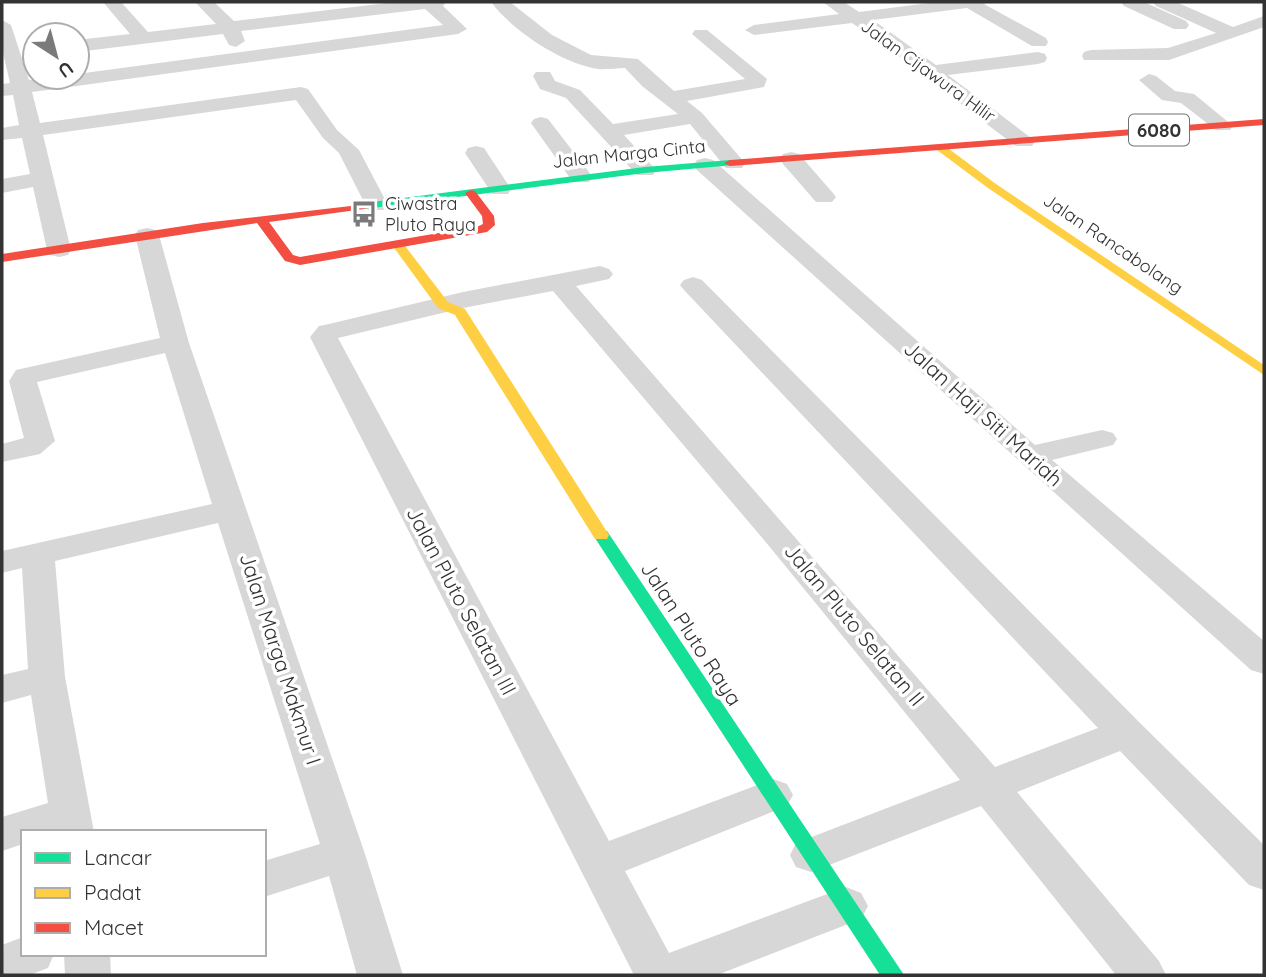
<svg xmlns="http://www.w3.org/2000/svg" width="1266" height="977" font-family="Quicksand,sans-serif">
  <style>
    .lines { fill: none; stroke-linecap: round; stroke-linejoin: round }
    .street { fill: #d7d7d7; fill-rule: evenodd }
    .fast { fill: #16e098; fill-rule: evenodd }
    .slow { fill: #ffcf43; fill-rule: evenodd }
    .jam { fill: #f24e42; fill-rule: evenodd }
    .labels { text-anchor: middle; stroke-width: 7; stroke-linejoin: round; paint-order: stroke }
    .far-street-label { font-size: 18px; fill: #333; stroke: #fff }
    .far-poi-label { font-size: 18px; fill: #333; stroke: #fff; text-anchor: start }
    .shield { fill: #fff; stroke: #707070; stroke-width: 2 }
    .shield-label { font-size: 19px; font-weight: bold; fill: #333 }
    .street-label { font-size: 21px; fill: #333; stroke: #fff }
  </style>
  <rect width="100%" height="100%" fill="#fff"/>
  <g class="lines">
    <!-- street -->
    <g class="street">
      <polygon points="103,2 121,2 148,32 216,24 195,2 214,2 234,21 396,2 446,2 443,6 467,29 458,34 32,92 40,123 301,87 308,89 337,130 359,150 388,205 384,210 368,210 339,153 323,138 296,100 43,135 71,250 68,255 59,257 50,255 47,250 33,187 2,193 2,179 30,174 22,138 2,140 2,128 19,125 13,95 2,96 2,84 10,83 2,48 2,20 11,25 29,80 77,77 77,74 443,25 425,9 241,31 245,41 236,47 229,45 223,34 77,52 77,40 130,34"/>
      <path d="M491 2H510L552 35 591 55 638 59 674 91 745 79 692 34 695 30H707L767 79 764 87 687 101 702 113 745 163 742 168H726L690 124 624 135 656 170 653 175H637L566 98 540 89 533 76 536 72H550L555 81 580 90 613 124 678 114 642 86 625 68C616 68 607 70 598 69 561 63 513 31 491 2Z"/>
      <path d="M823 2H844L859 12 937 2H986L984 4 1046 38 1048 42 1046 46H1032L967 8 873 20 936 65 1038 52 1045 54 1047 58 1045 62 1038 64 948 75 1035 141 1032 146H1016C961 106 910 61 852 23L754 35 745 30 754 25 839 14Z"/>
      <polygon points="1121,2 1144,2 1186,21 1189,25 1186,29 1174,29 1124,6"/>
      <polygon points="1153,2 1176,2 1233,27 1264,16 1264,27 1169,60 1084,60 1082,56 1084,52 1091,50 1168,48 1216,33 1156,6"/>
      <polygon points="1149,74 1156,76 1175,91 1194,94 1233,126 1230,130 1216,130 1181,103 1162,100 1139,80"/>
      <polygon points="541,117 548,119 589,172 592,177 589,182 573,182 531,123 534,119"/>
      <polygon points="476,146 484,148 511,189 508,194 492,194 489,189 465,153 468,148"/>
      <polygon points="791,152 799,154 832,192 836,197 832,202 816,202 783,164 780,159 783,154"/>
      <polygon points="705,158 713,160 1035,445 1102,430 1113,433 1117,439 1113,445 1052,460 1264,641 1264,674 1251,670 697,170 694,165 697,160"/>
      <polygon points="147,228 156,230 159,235 189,343 365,854 403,975 357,975 329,876 264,897 264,861 320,844 218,523 55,561 65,677 94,832 23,832 23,844 2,851 2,817 48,803 31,695 2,703 2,675 28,669 22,568 2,573 2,551 212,504 165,353 37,382 55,441 40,454 2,462 2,444 24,438 9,381 16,370 160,338 135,235 138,230"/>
      <polygon points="600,266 609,269 613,274 609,279 576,286 995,767 1098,728 684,290 680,285 684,280 693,277 702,280 1140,723 1264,845 1264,890 1249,885 1120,751 1017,792 1159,961 1166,975 1116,975 981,806 811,872 796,867 790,855 796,843 960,780 769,546 553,291 463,308 338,338 609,841 773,779 787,784 793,795 787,806 625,871 669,953 846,887 861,893 868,906 861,919 717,975 634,975 310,337 319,326 329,324 463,292"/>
      <polygon points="23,937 23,954 54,954 48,968 29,975 2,975 2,945"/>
      <polygon points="64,954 110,954 111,975 65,975"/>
    </g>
    <!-- fast -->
    <g class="fast">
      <polygon points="730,160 736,163 734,165 645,173 364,209 358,206 364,203 645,167"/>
      <polygon points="601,530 607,531 904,975 880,975 593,535"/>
    </g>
    <!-- slow -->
    <g class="slow">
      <polygon points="937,146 945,146 996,184 1264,365 1264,375 988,188 937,150"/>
      <polygon points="398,241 402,242 448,302 465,309 609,535 607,539 595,539 455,315 438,308 392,245"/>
    </g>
    <!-- jam -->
    <g class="jam">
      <polygon points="1264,119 1264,125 730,166 724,163 730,160"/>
      <polygon points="471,190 475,191 494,216 495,225 487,232 300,265 285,261 257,223 2,262 2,254 203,223 368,204 368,208 364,209 269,222 293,255 300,257 479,226 483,224 482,216 465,193"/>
    </g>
  </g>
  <!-- icons -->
  <defs>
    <g id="bus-bare" transform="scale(2.1)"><path d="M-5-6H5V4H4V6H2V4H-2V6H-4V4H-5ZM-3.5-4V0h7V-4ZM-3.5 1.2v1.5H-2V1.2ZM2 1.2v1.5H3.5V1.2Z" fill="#7a7a7a" stroke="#fff" stroke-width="2.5" paint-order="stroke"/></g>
  </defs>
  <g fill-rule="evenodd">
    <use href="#bus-bare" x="364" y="214"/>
  </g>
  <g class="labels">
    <!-- far-street labels -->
    <g class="far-street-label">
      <text transform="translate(928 71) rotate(36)" y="6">Jalan Cijawura Hilir</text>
      <text transform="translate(629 154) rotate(-6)" y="6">Jalan Marga Cinta</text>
      <text transform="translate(1113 244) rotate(34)" y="6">Jalan Rancabolang</text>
    </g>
    <!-- far-poi labels -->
    <g class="far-poi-label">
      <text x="385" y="210">Ciwastra<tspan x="385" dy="21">Pluto Raya</tspan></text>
    </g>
    <!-- shield labels -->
    <rect class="shield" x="1129" y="114.5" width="60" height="31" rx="5"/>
    <g class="shield-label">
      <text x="1159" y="137">6080</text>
    </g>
    <!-- street labels -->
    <g class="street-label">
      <text transform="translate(983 414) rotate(42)" y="7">Jalan Haji Siti Mariah</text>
      <text transform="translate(461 601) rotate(62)" y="7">Jalan Pluto Selatan III</text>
      <text transform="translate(854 625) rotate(50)" y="7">Jalan Pluto Selatan II</text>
      <text transform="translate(691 634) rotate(57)" y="7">Jalan Pluto Raya</text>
      <text transform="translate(280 659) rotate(72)" y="7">Jalan Marga Makmur I</text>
    </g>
  </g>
  <!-- border -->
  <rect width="1266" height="977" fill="none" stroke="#333333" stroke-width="7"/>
  <!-- legend -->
  <rect x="21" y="830" width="245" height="126" fill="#ffffff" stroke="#adadad" stroke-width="2"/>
  <rect x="35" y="853" width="35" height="10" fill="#16e098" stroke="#adadad" stroke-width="2"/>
  <text x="84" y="865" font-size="21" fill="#333333">Lancar</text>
  <rect x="35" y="888" width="35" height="10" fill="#ffcf43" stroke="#adadad" stroke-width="2"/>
  <text x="84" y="900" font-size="21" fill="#333333">Padat</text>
  <rect x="35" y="923" width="35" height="10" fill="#f24e42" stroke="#adadad" stroke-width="2"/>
  <text x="84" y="935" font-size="21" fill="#333333">Macet</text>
  <!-- north arrow -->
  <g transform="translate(56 56) rotate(144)"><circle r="33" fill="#ffffff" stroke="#adadad" stroke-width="2"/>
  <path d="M0-5L12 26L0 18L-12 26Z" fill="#7a7a7a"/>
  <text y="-10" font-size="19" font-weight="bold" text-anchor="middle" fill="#333333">U</text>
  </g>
</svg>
